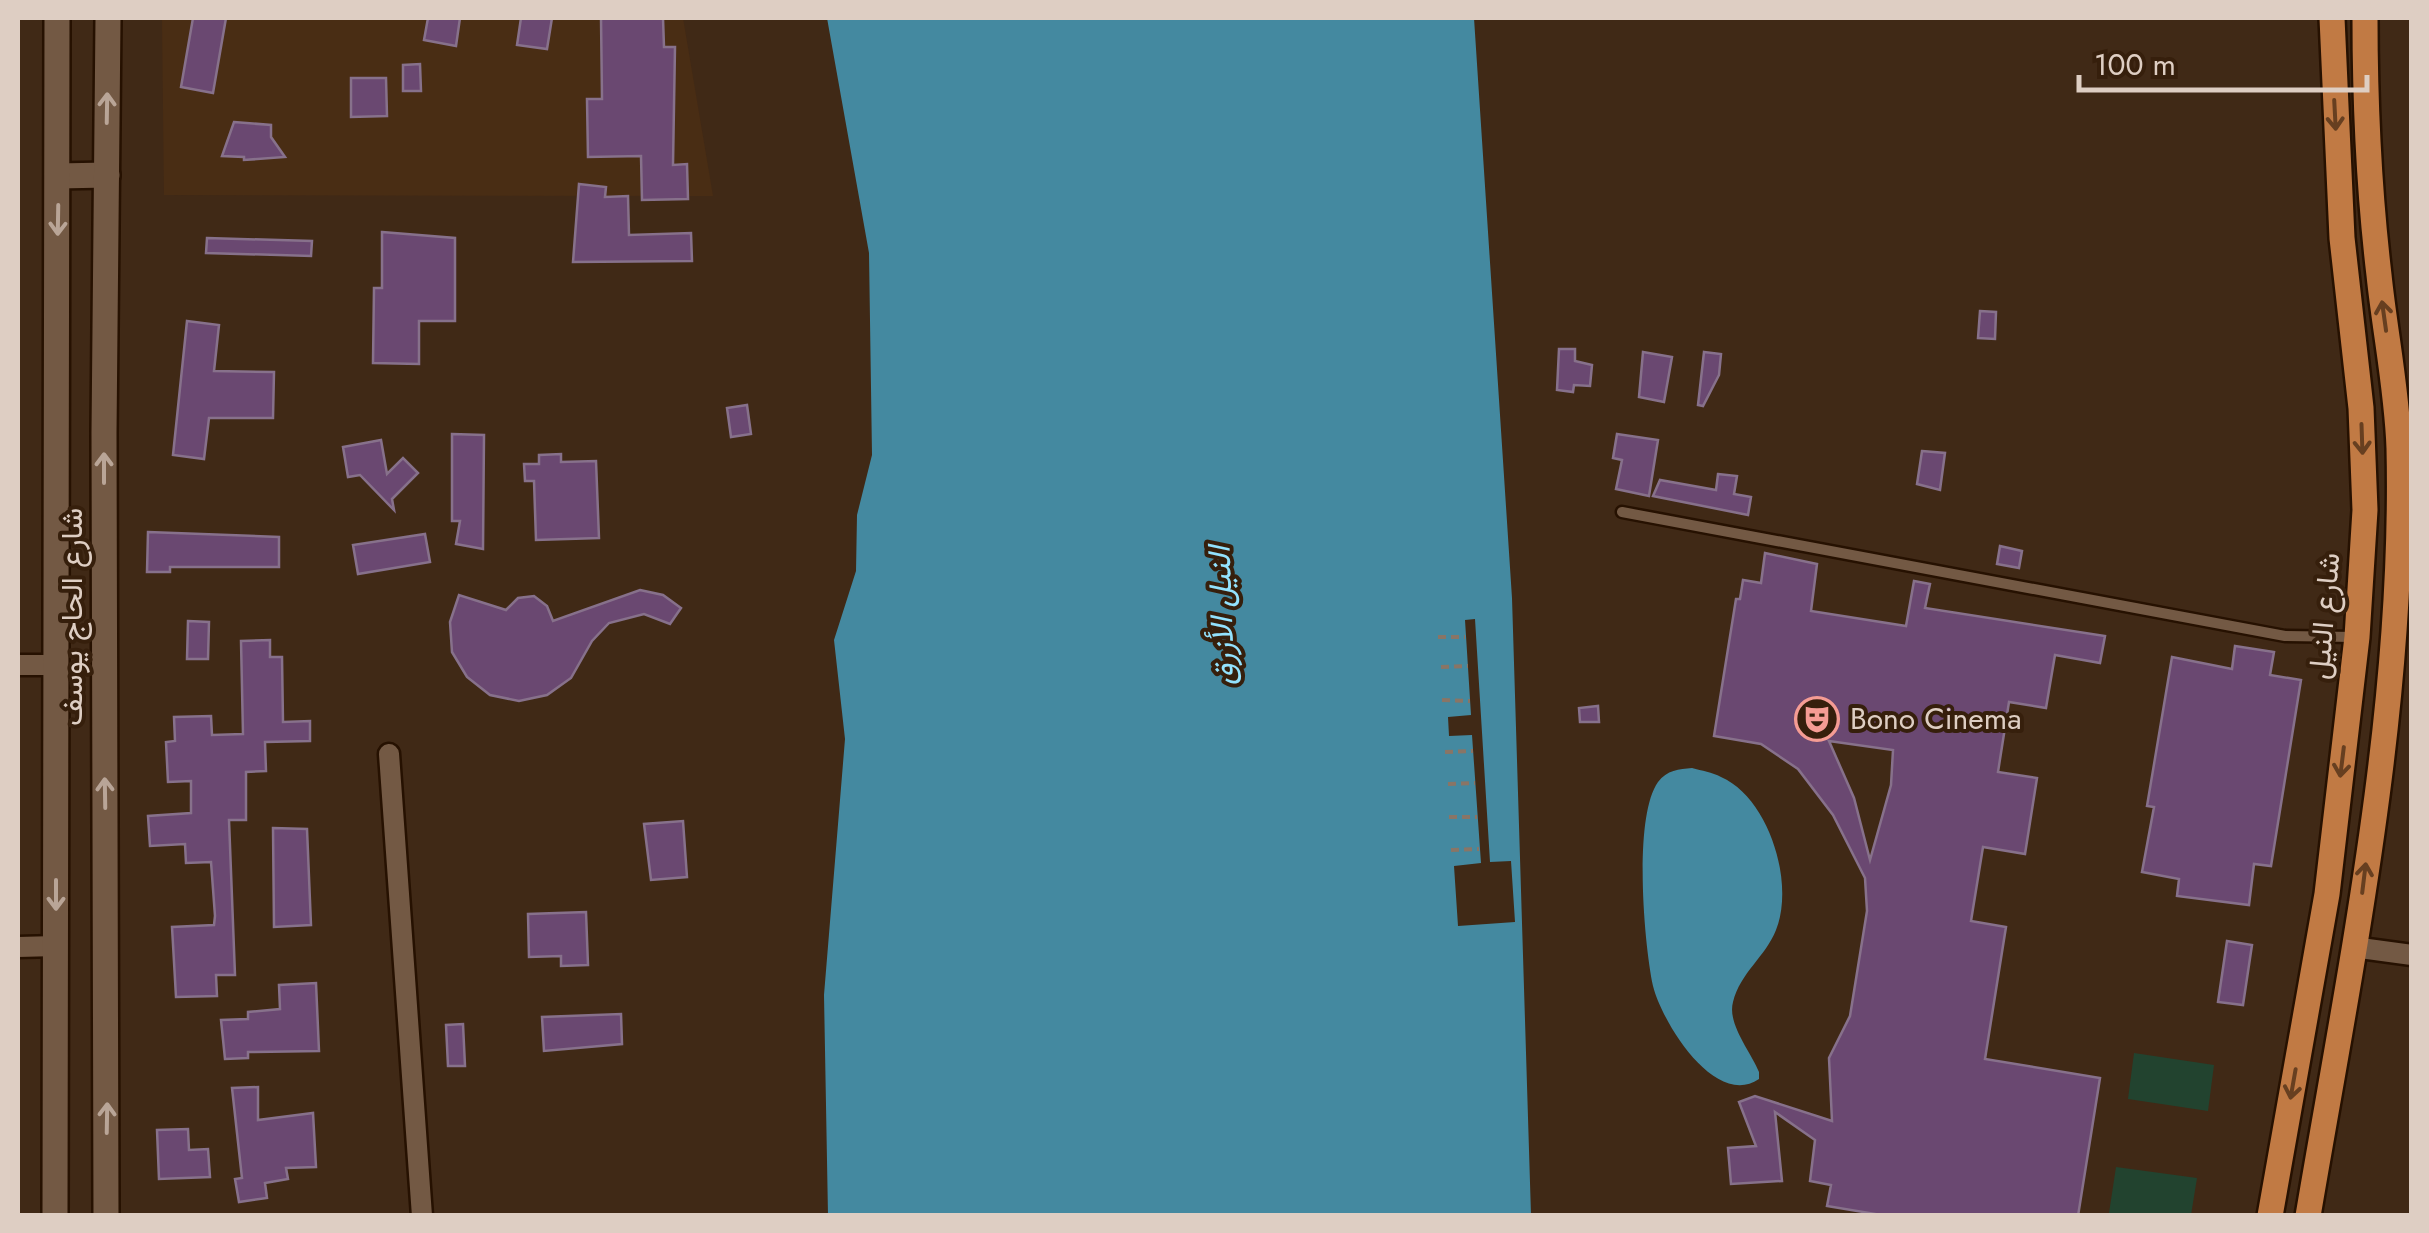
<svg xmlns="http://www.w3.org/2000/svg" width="2429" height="1233" font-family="Jost,Vazirmatn,sans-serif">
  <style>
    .built { fill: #492d14 }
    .green { fill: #22432f }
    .water { fill: #4489a0 }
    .pier { fill: #402916 }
    .building { fill: #6a4871; stroke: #87718b; stroke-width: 2.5; fill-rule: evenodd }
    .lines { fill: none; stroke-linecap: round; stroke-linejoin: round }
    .lane-casing { stroke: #261101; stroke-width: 15 }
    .street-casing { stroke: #261101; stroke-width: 25 }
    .secondary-casing { stroke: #261101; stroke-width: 30 }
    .primary-casing { stroke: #261101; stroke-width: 30 }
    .path { stroke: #897566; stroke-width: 4; stroke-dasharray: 8 5; stroke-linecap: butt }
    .lane { stroke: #735944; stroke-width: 10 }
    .street { stroke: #735944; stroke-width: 20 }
    .secondary { stroke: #735944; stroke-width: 25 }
    .primary { stroke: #c17a44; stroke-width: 25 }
    .oneway { stroke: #b9a597 }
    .oneway2 { stroke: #673f20 }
    .labels { text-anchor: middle; stroke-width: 8; stroke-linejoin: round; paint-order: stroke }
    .street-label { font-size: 30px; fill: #decec3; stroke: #361f0c }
    .poi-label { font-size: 30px; fill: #decec3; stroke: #361f0c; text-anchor: start }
    .water-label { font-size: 32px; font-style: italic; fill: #93e2fd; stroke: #361f0c }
  </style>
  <rect width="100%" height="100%" fill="#402916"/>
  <!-- built -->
  <polygon class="built" points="162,18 683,18 713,196 164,195"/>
  <!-- green -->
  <g class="green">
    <polygon points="2134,1053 2214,1065 2208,1111 2128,1099"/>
    <polygon points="2116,1167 2197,1178 2191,1215 2109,1213"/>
  </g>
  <!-- water -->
  <g class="water">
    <polygon points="827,18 1474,18 1512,598 1531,1215 828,1215 824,995 845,739 834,640 856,571 857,515 872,455 869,253"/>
    <path d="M1692 768C1702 771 1712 772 1721 777 1769 798 1795 883 1776 930 1766 956 1740 973 1733 1002 1727 1024 1751 1052 1759 1072V1079C1715 1109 1662 1022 1653 986 1644 944 1633 817 1658 782 1667 770 1679 769 1692 768Z"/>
  </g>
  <!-- pier -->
  <polygon class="pier" points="1475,619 1490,862 1511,861 1515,922 1458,926 1454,866 1481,863 1472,735 1449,736 1448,717 1471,715 1465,620"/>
  <!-- building -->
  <g class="building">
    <polygon points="193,18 226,18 213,93 181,87"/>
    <polygon points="428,18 460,18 456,46 424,40"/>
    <polygon points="521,18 552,18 547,49 517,45"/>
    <polygon points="601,18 663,18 664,47 675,47 673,165 687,164 688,199 642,200 641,156 588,157 587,99 602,99"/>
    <polygon points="420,64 421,91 403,91 403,65"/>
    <polygon points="351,78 386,78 387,116 351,117"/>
    <polygon points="234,122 271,125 271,137 285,157 244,160 244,157 222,156"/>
    <polygon points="579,184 606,187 605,197 628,196 629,235 691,233 692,261 573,262"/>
    <polygon points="382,232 455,238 455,321 419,321 419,364 373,363 374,288 382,288"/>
    <polygon points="207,238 312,241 311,256 206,253"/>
    <polygon points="1980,311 1996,312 1995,339 1978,338"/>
    <polygon points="187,321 219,325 214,371 274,372 273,418 209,418 204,459 173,455"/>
    <polygon points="1559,349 1575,349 1575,361 1592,365 1590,386 1574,385 1573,392 1557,390"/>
    <polygon points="1643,352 1672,357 1664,402 1639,397"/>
    <polygon points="1704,352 1721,354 1719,375 1703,406 1698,405"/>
    <polygon points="747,405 751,434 731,437 727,408"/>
    <polygon points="452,434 484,435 483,549 456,544 460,521 452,521"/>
    <polygon points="1617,434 1658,440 1649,496 1616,489 1622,460 1613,458"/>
    <polygon points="381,440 387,474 403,458 418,473 392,499 394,510 360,475 348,477 343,447"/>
    <polygon points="1922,451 1945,453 1940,490 1917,484"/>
    <polygon points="561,454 561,462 596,461 599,538 536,540 534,481 525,481 524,464 539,464 539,455"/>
    <polygon points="1718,474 1737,476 1734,494 1751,497 1748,515 1653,496 1660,480 1716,490"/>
    <polygon points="148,532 279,537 279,567 170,567 170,572 147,572"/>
    <polygon points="425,534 430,562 358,574 353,545"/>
    <polygon points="2000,546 2022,551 2019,568 1997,564"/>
    <path d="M1765 553 1817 564 1811 611 1906 626 1914 581 1930 584 1925 608 2105 636 2100 663 2055 655 2046 708 2009 702 1998 772 2037 778 2025 854 1983 847 1971 921 2006 927 1985 1059 2100 1078 2078 1216H1887L1827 1206 1831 1185 1810 1181 1815 1140 1775 1112 1782 1181 1731 1184 1728 1148 1756 1146 1739 1102 1755 1096 1832 1121 1829 1058 1850 1016 1867 911 1865 878 1833 815 1798 769 1761 744 1714 736 1736 599H1740L1743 580 1761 583ZM1829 741 1893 750 1891 785 1870 860 1854 798Z"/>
    <polygon points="640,590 663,595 681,608 670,624 644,614 609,623 592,641 571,678 547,695 519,701 490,695 467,677 452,652 450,622 459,595 506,610 518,598 534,596 547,606 553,621"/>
    <polygon points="188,621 209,622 208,659 187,659"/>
    <polygon points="270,640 270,657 282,657 283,722 310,721 310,741 265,742 266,771 246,772 246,820 229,820 235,975 216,975 217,996 176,997 172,927 214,925 215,916 211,862 186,863 185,844 150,846 148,816 191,813 191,781 168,782 166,742 175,741 174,717 211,716 212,735 243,734 241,641"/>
    <polygon points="2235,646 2274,652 2270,675 2301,680 2271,866 2254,864 2249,905 2177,896 2179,879 2142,872 2154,807 2147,806 2172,657 2232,669"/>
    <polygon points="1598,706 1599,722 1580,722 1579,708"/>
    <polygon points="683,821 687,877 651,880 644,824"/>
    <polygon points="273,828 307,829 311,925 274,927"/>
    <polygon points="586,912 588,965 561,966 561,956 529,957 528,914"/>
    <polygon points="2227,941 2252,945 2243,1005 2218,1002"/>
    <polygon points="316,983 319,1051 248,1052 248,1058 225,1059 221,1020 248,1019 248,1012 280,1009 279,985"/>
    <polygon points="621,1014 622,1044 544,1051 542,1017"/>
    <polygon points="463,1024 465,1066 448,1066 446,1025"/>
    <polygon points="258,1087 258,1120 313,1113 316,1167 286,1168 288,1179 265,1183 267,1198 239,1202 235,1179 242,1178 232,1088"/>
    <polygon points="188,1129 189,1150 208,1149 210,1177 159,1179 157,1130"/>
  </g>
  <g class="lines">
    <!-- lane casing -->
    <g class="lane-casing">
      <polyline id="lane" points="1622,512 2285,636 2355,637"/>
    </g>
    <!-- street casing -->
    <g class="street-casing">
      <g id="street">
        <polyline points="18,665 55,665"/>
        <polyline points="389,754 422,1216"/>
        <polyline points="18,947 56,946"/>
        <polyline points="2353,947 2412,955"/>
      </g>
    </g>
    <!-- secondary casing -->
    <g class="secondary-casing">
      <g id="secondary">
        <polyline points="58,176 107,175"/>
        <polyline points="55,1216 57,18"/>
        <polyline points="106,1216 104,433 108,18"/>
      </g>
    </g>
    <!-- primary casing -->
    <g class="primary-casing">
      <g id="primary">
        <polyline points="2270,1216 2327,894 2357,637 2365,510 2361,408 2342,238 2332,18"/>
        <path d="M2308 1216C2351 963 2405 705 2399 448 2397 390 2385 333 2379 275 2369 190 2365 103 2365 18"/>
      </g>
    </g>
    <!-- path -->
    <g class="path">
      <polyline points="1438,637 1465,637"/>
      <polyline points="1441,667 1468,666"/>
      <polyline points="1442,700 1470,701"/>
      <polyline points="1445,752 1473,751"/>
      <polyline points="1448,784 1475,783"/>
      <polyline points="1449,817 1477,817"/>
      <polyline points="1451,850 1479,849"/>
    </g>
    <!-- lane -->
    <use href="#lane" class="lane"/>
    <!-- street -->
    <use href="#street" class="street"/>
    <!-- secondary -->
    <use href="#secondary" class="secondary"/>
    <!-- primary -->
    <use href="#primary" class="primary"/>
  </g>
  <!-- one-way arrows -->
  <defs><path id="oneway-shaft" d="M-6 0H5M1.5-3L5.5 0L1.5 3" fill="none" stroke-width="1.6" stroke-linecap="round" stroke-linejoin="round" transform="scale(2.5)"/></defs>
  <g class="oneway">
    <use href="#oneway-shaft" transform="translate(107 108) rotate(-89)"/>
    <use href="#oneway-shaft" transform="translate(58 220) rotate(91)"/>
    <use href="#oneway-shaft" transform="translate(104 468) rotate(-90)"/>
    <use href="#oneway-shaft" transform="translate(105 793) rotate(-91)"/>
    <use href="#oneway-shaft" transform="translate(56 895) rotate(90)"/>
    <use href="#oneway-shaft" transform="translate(107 1118) rotate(-89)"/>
  </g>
  <g class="oneway2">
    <use href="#oneway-shaft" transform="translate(2335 115) rotate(87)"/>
    <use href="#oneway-shaft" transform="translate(2384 316) rotate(-98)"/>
    <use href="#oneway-shaft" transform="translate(2362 439) rotate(88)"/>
    <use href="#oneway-shaft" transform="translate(2342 762) rotate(97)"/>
    <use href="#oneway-shaft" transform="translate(2364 878) rotate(-83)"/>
    <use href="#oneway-shaft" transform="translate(2293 1084) rotate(100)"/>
  </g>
  <!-- icons -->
  <defs>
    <g id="theatre-ring" transform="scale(2.25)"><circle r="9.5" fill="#361f0c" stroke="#f59c94" stroke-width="1.5"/><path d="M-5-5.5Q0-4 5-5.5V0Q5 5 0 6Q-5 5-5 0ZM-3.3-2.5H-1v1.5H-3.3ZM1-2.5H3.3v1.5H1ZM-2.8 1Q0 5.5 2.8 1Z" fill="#f59c94"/></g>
  </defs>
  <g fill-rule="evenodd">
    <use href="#theatre-ring" x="1817" y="719"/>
  </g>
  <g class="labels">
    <!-- street labels -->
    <g class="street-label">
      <text transform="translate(2324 616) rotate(-85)" y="10">شارع النيل</text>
      <text transform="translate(72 617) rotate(-90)" y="10">شارع الحاج يوسف</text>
    </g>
    <!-- poi labels -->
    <g class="poi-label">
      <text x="1850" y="729">Bono Cinema</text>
    </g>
    <!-- water labels -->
    <g class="water-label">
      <text transform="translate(1221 616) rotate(-92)" y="11">النيل الأزرق</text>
    </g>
  </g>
  <!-- border -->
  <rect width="2429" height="1233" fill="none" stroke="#decec3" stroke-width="40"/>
  <!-- scale -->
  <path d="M2079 75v15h288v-15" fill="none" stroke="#decec3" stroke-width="5"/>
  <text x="2094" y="75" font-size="30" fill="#decec3" stroke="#361f0c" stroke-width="8" paint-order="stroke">100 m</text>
</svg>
